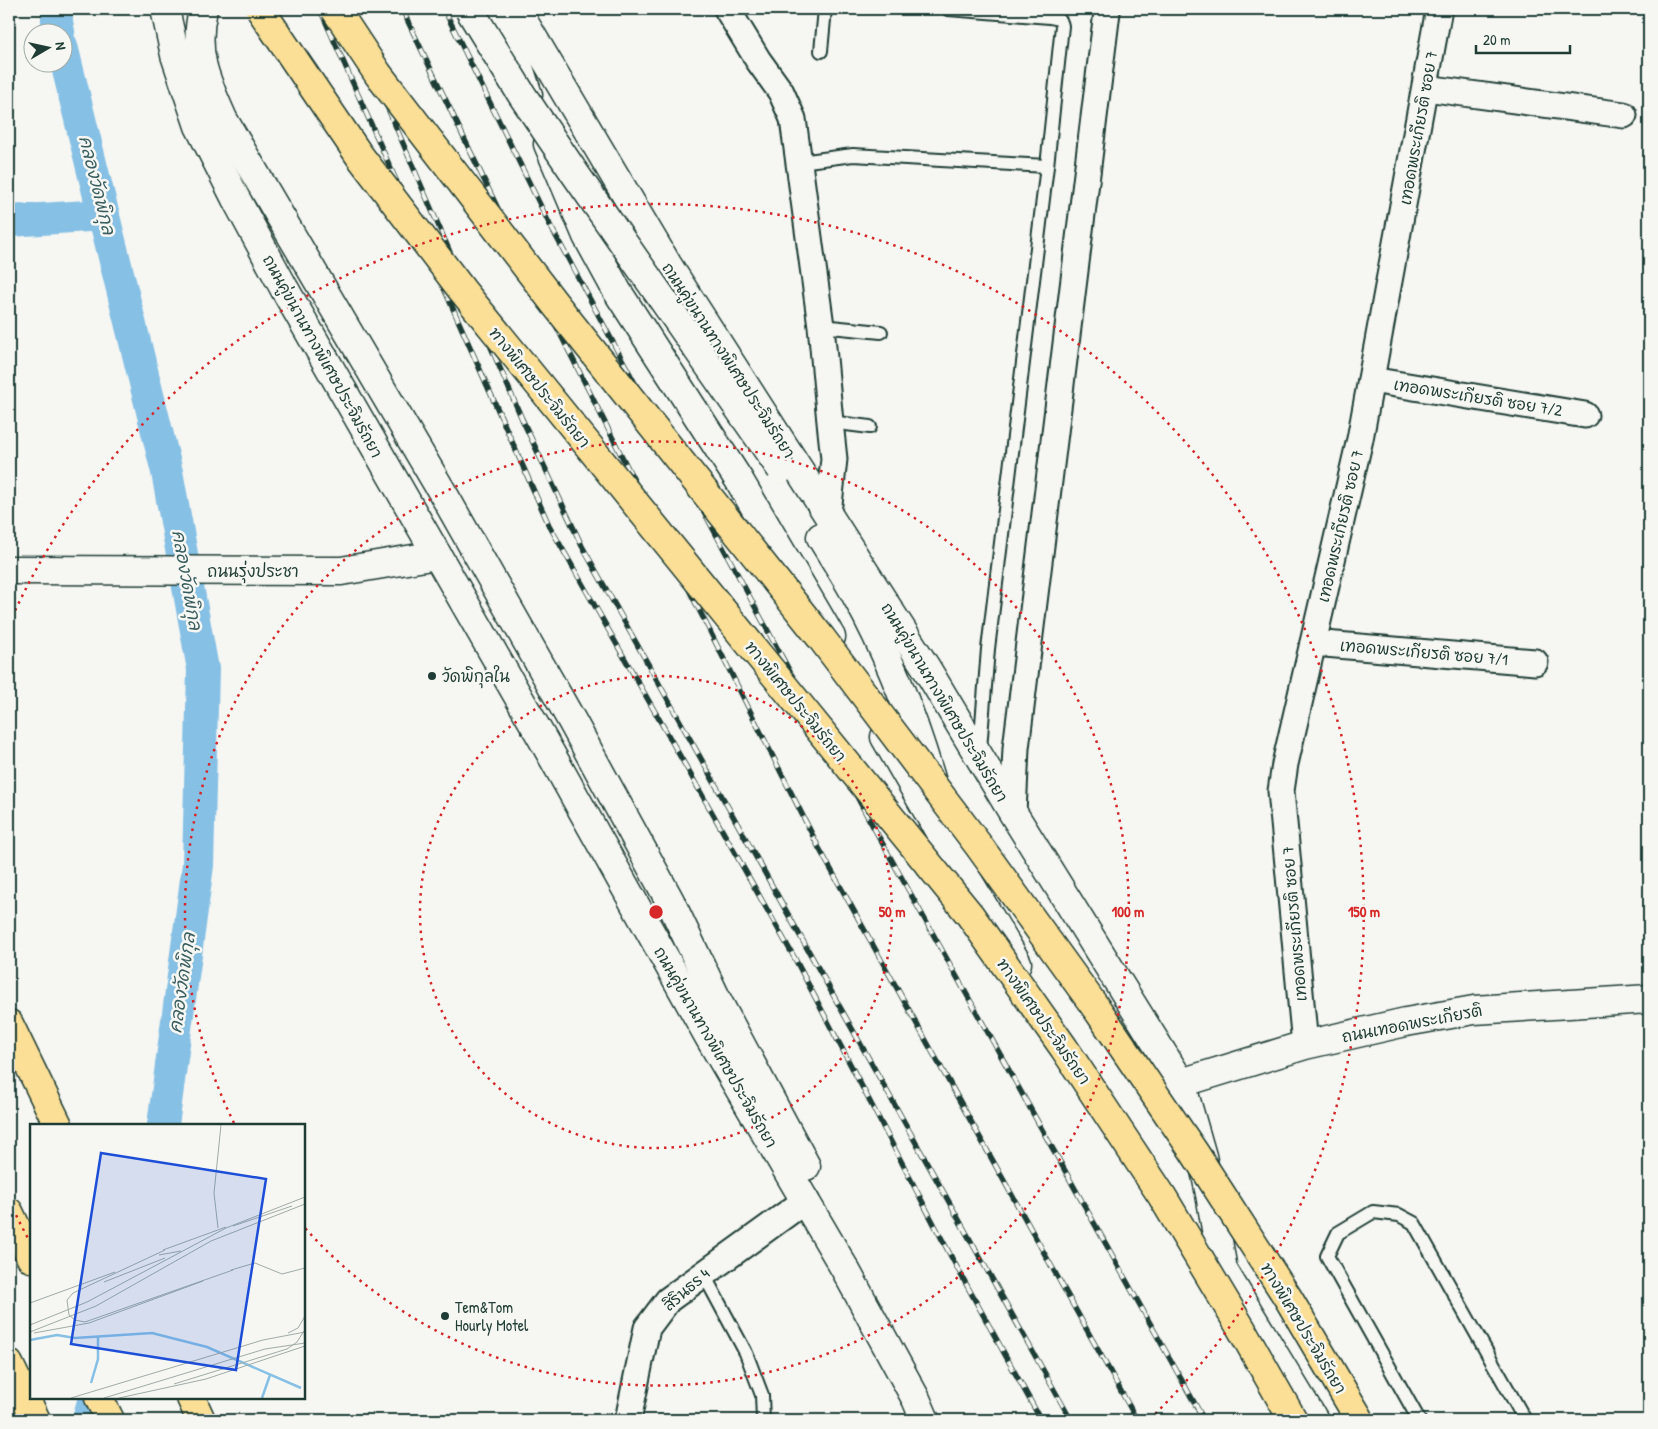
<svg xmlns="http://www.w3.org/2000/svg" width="1658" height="1429" font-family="'Patrick Hand','Playpen Sans Thai',sans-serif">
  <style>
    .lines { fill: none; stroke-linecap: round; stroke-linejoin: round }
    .canal { stroke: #86c0e5; stroke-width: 32 }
    .service-casing { stroke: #1f3d34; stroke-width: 16 }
    .minor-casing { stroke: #1f3d34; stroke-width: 29 }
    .tertiary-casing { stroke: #1f3d34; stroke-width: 31 }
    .secondary-casing { stroke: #1f3d34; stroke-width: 31 }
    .primary-casing { stroke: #1f3d34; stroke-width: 31 }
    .service { stroke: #f6f6f2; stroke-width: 12 }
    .minor { stroke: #f6f6f2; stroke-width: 25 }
    .tertiary { stroke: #f6f6f2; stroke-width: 28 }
    .secondary { stroke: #f6f6f2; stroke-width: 28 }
    .primary { stroke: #fbdf96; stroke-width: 28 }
    .rail-casing { stroke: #1f3d34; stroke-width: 5.5 }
    .rail { stroke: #f6f6f2; stroke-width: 4; stroke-dasharray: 11; stroke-linecap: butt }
    .secondary-bridge-casing { stroke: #1f3d34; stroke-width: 31; stroke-linecap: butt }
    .motorway-bridge-casing { stroke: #1f3d34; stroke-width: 31; stroke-linecap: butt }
    .secondary-bridge { stroke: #f6f6f2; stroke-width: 28 }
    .motorway-bridge { stroke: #fbdf96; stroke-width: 28 }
    .ring { fill: none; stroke: #d62828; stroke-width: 2.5; stroke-dasharray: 2.5 5 }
    .poi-dot { fill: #1f3d34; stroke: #f6f6f2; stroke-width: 2 }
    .labels { text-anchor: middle; stroke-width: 5; stroke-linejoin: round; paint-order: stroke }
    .street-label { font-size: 16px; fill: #1f3d34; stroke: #f6f6f2 }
    .poi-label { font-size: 16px; fill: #1f3d34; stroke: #f6f6f2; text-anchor: start }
    .water-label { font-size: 18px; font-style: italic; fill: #395e60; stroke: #f6f6f2 }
    .inset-river { fill: none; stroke: #86c0e5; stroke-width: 2.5 }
    .inset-road { fill: none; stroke: #a0aca6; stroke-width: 1 }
    .view { fill: #1d4ed8; fill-opacity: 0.15; stroke: #1d4ed8; stroke-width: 2.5 }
    .inset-edge { fill: none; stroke: #1f3d34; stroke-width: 2.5 }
    .centre { fill: #d62828; stroke: #f6f6f2; stroke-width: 2.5 }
    .ring-label { font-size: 15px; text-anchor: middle; font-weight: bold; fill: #d62828; stroke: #f6f6f2; stroke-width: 5; stroke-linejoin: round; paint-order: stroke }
  </style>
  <rect width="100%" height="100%" fill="#f6f6f2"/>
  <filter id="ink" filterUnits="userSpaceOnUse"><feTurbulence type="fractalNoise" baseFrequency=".02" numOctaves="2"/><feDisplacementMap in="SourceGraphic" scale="10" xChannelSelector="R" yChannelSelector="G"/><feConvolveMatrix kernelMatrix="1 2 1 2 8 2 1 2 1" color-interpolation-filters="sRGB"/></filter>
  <g filter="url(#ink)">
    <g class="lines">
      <!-- canal -->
      <g class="canal">
        <polyline points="57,9 57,22 59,32"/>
        <polyline points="62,46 167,472 203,669 198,865 163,1125"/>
        <polyline points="9,221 104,215"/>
        <polyline points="88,1420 94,1398"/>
      </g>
      <!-- service casing -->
      <g class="service-casing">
        <g id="service">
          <path d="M948 9 1050 17C1057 18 1061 19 1062 26L1047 166 988 649 980 749"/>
          <polyline points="821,51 825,9"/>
          <polyline points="800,162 853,155 1047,166"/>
          <polyline points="821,326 881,332"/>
          <polyline points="830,422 870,427"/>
          <polyline points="703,1273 746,1353 762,1395 763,1420"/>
          <polyline points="1419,1420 1327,1256 1338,1233 1373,1212 1399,1215 1414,1223 1525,1420"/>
        </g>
      </g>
      <!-- minor casing -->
      <g class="minor-casing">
        <g id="minor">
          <polyline points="727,9 758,60 781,92 793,119 821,326 830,422 834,459 828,513"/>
          <polyline points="1426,88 1624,115"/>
          <polyline points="1371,380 1585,415"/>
          <polyline points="1313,643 1535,662"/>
          <polyline points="1013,813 1016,748 1107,12"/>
          <polyline points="1305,1045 1281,791 1285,764 1360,439 1439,9"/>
          <polyline points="628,1420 647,1328 668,1300 806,1200"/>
        </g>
      </g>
      <!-- tertiary casing -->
      <g class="tertiary-casing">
        <polyline id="tertiary" points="9,570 341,571 437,555"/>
      </g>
      <!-- secondary casing -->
      <g class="secondary-casing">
        <g id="secondary">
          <polyline points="165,9 175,55 199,126 237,201 284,288 542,738 709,1037 845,1269 916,1399 925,1420"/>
          <path d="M203 9C193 53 205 79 223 119L444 495 572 721 670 901 718 1002 806 1166"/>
          <polyline points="500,9 528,95"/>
          <polyline points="516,9 667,264 925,666 1013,813 1181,1083 1202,1156 1210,1194 1223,1270 1314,1420"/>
          <polyline points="548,144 587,236 617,291 739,480 831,637"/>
          <path d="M821 537C833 557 846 576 857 597 889 655 913 718 932 782"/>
          <polyline points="885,737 957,862 1017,963"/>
          <polyline points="1181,1083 1305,1045 1406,1022 1474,1010 1649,999"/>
        </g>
      </g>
      <!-- primary casing -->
      <g class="primary-casing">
        <g id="primary">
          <polyline points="9,1024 58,1125"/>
          <polyline points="9,1212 31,1258"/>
          <polyline points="9,1364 36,1420"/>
          <polyline points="99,1398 110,1420"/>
          <polyline points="191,1398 201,1420"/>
        </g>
      </g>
      <!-- service -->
      <use href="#service" class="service"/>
      <!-- minor -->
      <use href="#minor" class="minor"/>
      <!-- tertiary -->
      <use href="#tertiary" class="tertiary"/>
      <!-- secondary -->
      <use href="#secondary" class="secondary"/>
      <!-- primary -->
      <use href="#primary" class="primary"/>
      <!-- rail casing -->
      <g class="rail-casing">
        <g id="rail">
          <polyline points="320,9 549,525 794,957 954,1262 1041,1420"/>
          <polyline points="345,9 522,419 582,546 1071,1420"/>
          <polyline points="402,9 512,238 819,848 1137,1420"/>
          <polyline points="444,9 550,225 870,821 1204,1420"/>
        </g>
      </g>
      <!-- rail -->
      <use href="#rail" class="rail"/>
      <!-- secondary-bridge casing -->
      <g class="secondary-bridge-casing">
        <polyline id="secondary-bridge" points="469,9 522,95 576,175 781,469"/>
      </g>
      <!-- motorway-bridge casing -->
      <g class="motorway-bridge-casing">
        <g id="motorway-bridge">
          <polyline points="260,9 359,155 462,290 970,915 1064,1048 1162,1196 1241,1328 1293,1420"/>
          <polyline points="335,9 378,74 555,304 822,639 979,846 1099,1012 1194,1152 1288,1298 1360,1420"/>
        </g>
      </g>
      <!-- secondary-bridge -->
      <use href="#secondary-bridge" class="secondary-bridge"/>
      <!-- motorway-bridge -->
      <use href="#motorway-bridge" class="motorway-bridge"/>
    </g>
  </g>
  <!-- distance rings -->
  <g class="ring">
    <circle cx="656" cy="912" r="236"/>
    <path d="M234 1123A472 472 0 1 1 305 1228"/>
    <path d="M31 1244A708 708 0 0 1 9 1200M9 624A708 708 0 1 1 1152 1417"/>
  </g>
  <!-- markers -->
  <g class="poi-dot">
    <circle cx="432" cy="676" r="5"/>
    <circle cx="445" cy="1316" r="5"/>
  </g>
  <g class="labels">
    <!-- street labels -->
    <g class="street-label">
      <text transform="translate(1418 128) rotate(-80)" y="6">เทอดพระเกียรติ ซอย 7</text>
      <text transform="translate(323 356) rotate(61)" y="6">ถนนคู่ขนานทางพิเศษประจิมรัถยา</text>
      <text transform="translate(729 360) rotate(57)" y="6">ถนนคู่ขนานทางพิเศษประจิมรัถยา</text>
      <text transform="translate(540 387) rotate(51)" y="6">ทางพิเศษประจิมรัถยา</text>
      <text transform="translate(1478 397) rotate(9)" y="6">เทอดพระเกียรติ ซอย 7/2</text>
      <text transform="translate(1340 526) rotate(-77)" y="6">เทอดพระเกียรติ ซอย 7</text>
      <text x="253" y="577">ถนนรุ่งประชา</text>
      <text transform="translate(1424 652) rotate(5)" y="6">เทอดพระเกียรติ ซอย 7/1</text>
      <text transform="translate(796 701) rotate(51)" y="6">ทางพิเศษประจิมรัถยา</text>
      <text transform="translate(945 702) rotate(59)" y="6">ถนนคู่ขนานทางพิเศษประจิมรัถยา</text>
      <text transform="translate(1294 924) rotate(-95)" y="6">เทอดพระเกียรติ ซอย 7</text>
      <text transform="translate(1044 1021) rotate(55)" y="6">ทางพิเศษประจิมรัถยา</text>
      <text transform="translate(1412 1023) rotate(-11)" y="6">ถนนเทอดพระเกียรติ</text>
      <text transform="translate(716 1047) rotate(60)" y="6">ถนนคู่ขนานทางพิเศษประจิมรัถยา</text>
      <text transform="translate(686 1289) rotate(-41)" y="6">สิรินธร 4</text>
      <text transform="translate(1304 1328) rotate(59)" y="6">ทางพิเศษประจิมรัถยา</text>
    </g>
    <!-- poi labels -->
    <g class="poi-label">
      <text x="442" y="682">วัดพิกุลใน</text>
      <text x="455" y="1313">Tem&amp;Tom<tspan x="455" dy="18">Hourly Motel</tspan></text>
    </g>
    <!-- water labels -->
    <g class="water-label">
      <text transform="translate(97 185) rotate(76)" y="6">คลองวัดพิกุล</text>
      <text transform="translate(187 580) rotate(80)" y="6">คลองวัดพิกุล</text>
      <text transform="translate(182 983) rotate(-82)" y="6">คลองวัดพิกุล</text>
    </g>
  </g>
  <!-- overview -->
  <g transform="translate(30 1124)">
    <rect width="275" height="275" fill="#f6f6f2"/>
    <path class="inset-river" d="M0 216 27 211 45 214 122 209 177 223 271 264M61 259 68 235V212M232 274 240 251"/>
    <path class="inset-road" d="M203 102 262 82M188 104 184 69 191 1M133 126 196 103M135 126 43 169 37 176 39 191 45 196 55 198 203 146M129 131 151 127M201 146 225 139 252 150 275 144M74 158 135 134M0 179 85 148M0 201 57 178 196 104 275 73M0 208 66 182 181 117 275 80M4 209 59 199 173 157M258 209 268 204 275 192M144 260 257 225 267 218 274 207M41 274 233 216 275 208M74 274 235 225 275 219M89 274 176 255 275 222"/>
    <path class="view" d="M71 29 236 55 206 246 41 220Z"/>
    <rect width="275" height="275" class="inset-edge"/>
  </g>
  <circle cx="656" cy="912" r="8" class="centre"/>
  <g class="ring-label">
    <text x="892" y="917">50 m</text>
    <text x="1128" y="917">100 m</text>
    <text x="1364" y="917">150 m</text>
  </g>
  <!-- margin -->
  <rect width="1658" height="1429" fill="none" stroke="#f6f6f2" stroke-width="30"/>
  <rect x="15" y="15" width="1628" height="1399" fill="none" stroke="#1f3d34" stroke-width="2" filter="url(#ink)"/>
  <!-- north arrow -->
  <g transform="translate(48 48) rotate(81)"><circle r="24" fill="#f6f6f2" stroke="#a0aca6"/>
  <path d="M0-4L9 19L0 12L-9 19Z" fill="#1f3d34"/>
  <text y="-8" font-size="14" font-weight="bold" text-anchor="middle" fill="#1f3d34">N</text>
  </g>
  <!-- scale -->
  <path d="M1476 45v8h94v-8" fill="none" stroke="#1f3d34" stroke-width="2.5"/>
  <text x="1483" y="45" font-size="15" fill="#1f3d34" stroke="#f6f6f2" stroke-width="4" paint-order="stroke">20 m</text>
</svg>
